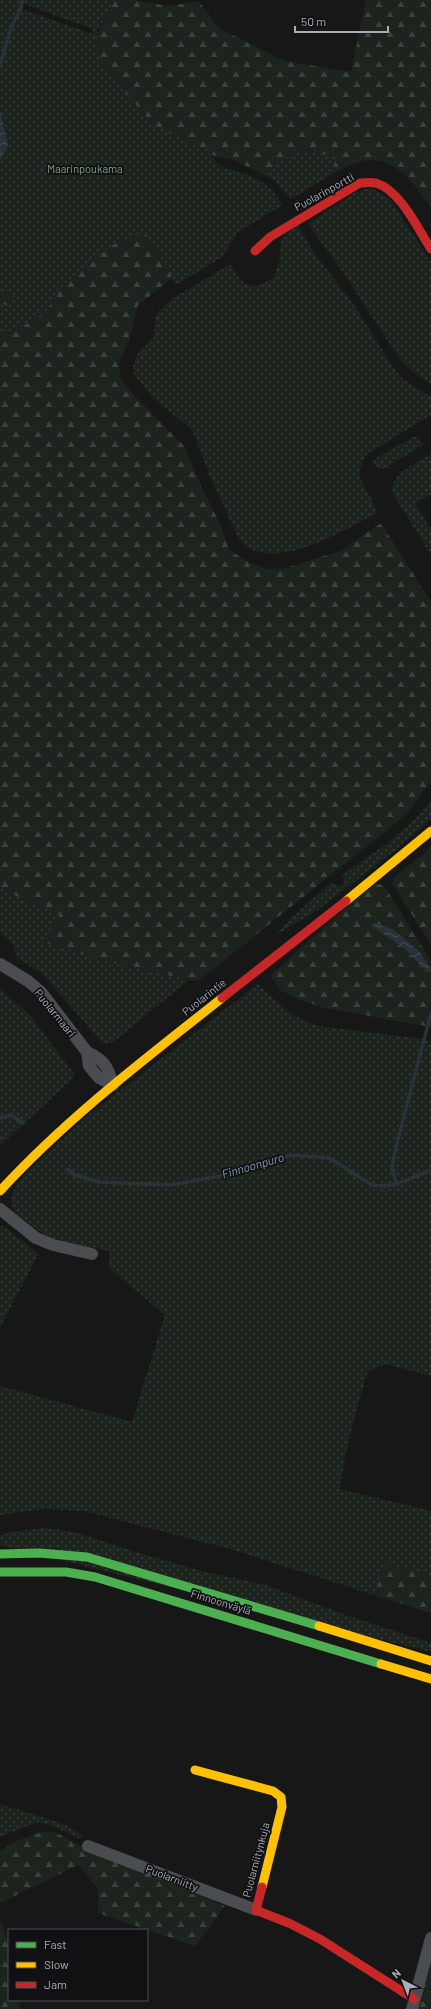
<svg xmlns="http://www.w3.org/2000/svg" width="431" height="2009" font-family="Barlow,sans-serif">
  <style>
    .green { fill: url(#green-dots); fill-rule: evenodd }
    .forest { fill: url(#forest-firs) }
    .water { fill: url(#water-waves) }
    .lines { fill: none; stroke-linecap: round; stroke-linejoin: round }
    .stream { stroke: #2a3239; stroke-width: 3.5 }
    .street { stroke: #4b4c50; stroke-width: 12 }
    .fast { stroke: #4caf50; stroke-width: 9 }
    .slow { stroke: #ffc107; stroke-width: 9 }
    .jam { stroke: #c62828; stroke-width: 9 }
    .labels { text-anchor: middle; stroke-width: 3.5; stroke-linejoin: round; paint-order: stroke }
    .park-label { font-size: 11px; fill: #7fa381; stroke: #111113 }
    .street-label { font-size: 11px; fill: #a8adb8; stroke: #111113 }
    .water-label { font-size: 12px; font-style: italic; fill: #7f9bb3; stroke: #111113 }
  </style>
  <defs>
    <pattern id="green-dots" width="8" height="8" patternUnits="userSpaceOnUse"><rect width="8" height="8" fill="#1d241e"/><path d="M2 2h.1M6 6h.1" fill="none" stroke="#3b413d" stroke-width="1.8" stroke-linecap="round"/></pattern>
    <pattern id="forest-firs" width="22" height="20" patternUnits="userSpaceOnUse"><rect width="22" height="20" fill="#1d241e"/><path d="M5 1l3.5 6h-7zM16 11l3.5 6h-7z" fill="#3b413d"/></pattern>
    <pattern id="water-waves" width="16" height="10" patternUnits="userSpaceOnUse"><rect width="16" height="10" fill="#2a3239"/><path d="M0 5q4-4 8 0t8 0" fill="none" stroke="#464d54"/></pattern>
  </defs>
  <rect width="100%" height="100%" fill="#171717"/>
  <!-- green -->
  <g class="green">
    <path d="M0 0H113L112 7 97 30 98 50 103 66 127 94 192 145 206 149 220 166 248 175 262 182 274 192 282 205 237 233 222 257 176 285 171 279V271L73 277 60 288 48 309 35 320 6 333 0 339ZM22 3 93 29 92 34 19 8Z"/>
    <polygon points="297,151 336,156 334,165 337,171 291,199 274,180 263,174"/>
    <polygon points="370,188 389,198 431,262 431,384 412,371 398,357 345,275 308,224 354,193"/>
    <path d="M298 225 312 250 354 305 393 367 402 378 431 397V415L367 454 363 460 359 476 377 510V513C343 530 267 579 238 537L209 474 195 436 189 427 154 399 133 373V366L137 355 154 337 155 319 159 311 173 298 231 264C237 277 246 292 262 284 266 282 270 280 273 277 280 268 280 249 282 238Z"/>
    <path d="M415 436 424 444 384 469C378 468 374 467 373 460Z"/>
    <path d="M431 454V494L415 504 431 529V555L392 492C392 472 416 464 431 454Z"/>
    <path d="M431 800V819L397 849 319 909 276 935 290 919 332 882 338 886H343L344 880 342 875C374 853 407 832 431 800Z"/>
    <polygon points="0,887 31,904 60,914 44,942 104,961 189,980 112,1043 103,1043 40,972 17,958 13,944 0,933"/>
    <path d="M258 984C278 1003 292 1019 319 1026L431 1040V1376L386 1364 368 1371C356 1410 345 1448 340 1489L431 1511V1576L385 1562 374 1595 234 1550 84 1511 45 1509 0 1515V1386L132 1422 165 1315 109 1268 110 1251 59 1241 45 1235 18 1215 12 1206 11 1197 14 1190 25 1174 91 1113Z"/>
    <polygon points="0,989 30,1015 74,1074 73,1078 0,1146"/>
    <polygon points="0,1226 5,1227 38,1254 0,1328"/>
    <polygon points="44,1528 74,1532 132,1551 205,1572 266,1585 346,1615 431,1643 431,1652 0,1545 0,1536 10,1532"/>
    <polygon points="0,1804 63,1824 83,1835 80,1839 51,1825 37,1822 0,1837"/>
  </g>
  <!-- forest -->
  <g class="forest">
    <path d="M113 0H135L168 6 198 1 219 28 284 61 351 72 366 0H431V208C414 183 393 152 358 162 351 165 344 168 337 171L334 165 336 156 297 151 263 174 233 160 212 155 206 149 192 145 154 125 102 66 95 36 112 7Z"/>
    <polygon points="144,232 171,271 171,279 138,305 129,340 119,363 121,379 131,392 184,446 201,486 221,526 229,550 249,562 266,569 286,568 340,551 381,523 431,602 431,781 406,815 198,981 189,980 104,961 44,942 60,914 31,904 0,887 0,339 6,333 35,320 48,309 60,288 112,245"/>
    <circle cx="7" cy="298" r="7"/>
    <polygon points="431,845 431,945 392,883 394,877 425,853"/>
    <polygon points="383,884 431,961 431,1027 325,1008 300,1000 280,990 270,976 350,904 374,885"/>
    <polygon points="385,1562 431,1576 431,1613 374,1595"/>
    <polygon points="38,1831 57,1833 85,1848 225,1906 195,1946 98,1913 98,1888 78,1865 0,1903 0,1851 16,1841 39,1833"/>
    <polygon points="0,1920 9,1944 9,2000 19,2000 20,2009 0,2009"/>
    <polygon points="431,1944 431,2009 415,2009"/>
  </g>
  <!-- water -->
  <g class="water">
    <polygon points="0,111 8,145 0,160"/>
    <polygon points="375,923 394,930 419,951 431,969 430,972 427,972 406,950 371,925"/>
  </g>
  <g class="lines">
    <!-- stream -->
    <g class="stream">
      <polyline points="0,65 11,28 21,8 22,0"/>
      <polyline points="0,1118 11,1115 23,1123"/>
      <polyline points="67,1169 75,1175 99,1182 171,1185 231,1174 292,1155 329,1158 372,1185 384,1186 397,1184 431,1170"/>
      <polyline points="397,1184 392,1170 394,1155 431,1013"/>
    </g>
    <!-- street -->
    <g class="street">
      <polyline points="0,964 28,981 41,992 87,1052 89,1066 99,1078 113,1085"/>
      <path d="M87 1052C104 1060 108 1066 113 1085"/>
      <polyline points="0,1209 36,1238 53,1245 92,1254"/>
      <polyline points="88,1846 256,1910"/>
      <polyline points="412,2009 431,1938"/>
    </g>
    <!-- fast -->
    <g class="fast">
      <polyline points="0,1554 39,1553 87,1557 319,1626"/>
      <polyline points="0,1572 66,1572 95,1577 381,1664"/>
    </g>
    <!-- slow -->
    <g class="slow">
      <polyline points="346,901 431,831"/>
      <path d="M0 1191C67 1118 145 1059 222 998"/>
      <polyline points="319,1626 431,1661"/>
      <polyline points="381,1664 431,1679"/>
      <polyline points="195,1770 273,1791 281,1797 282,1807 262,1887"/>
    </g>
    <!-- jam -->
    <g class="jam">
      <path d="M255 251 270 237 360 183C365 183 371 182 376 183 400 190 418 229 431 249"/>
      <polyline points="222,998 346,901"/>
      <polyline points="262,1887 256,1910 291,1924 320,1939 414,1999"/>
    </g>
  </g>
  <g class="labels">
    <!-- park labels -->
    <g class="park-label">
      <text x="85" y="173">Maarinpoukama</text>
    </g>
    <!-- street labels -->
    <g class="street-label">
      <text transform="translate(324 192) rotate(-29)" y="4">Puolarinportti</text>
      <text transform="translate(204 997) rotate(-38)" y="4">Puolarintie</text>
      <text transform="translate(55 1013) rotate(51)" y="4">Puolarmaari</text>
      <text transform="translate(221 1602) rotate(17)" y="4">Finnoonväylä</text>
      <text transform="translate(256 1860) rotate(-75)" y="4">Puolarniitynkuja</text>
      <text transform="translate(172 1878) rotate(21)" y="4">Puolarniitty</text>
    </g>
    <!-- water labels -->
    <g class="water-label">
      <text transform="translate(253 1166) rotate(-16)" y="4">Finnoonpuro</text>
    </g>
  </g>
  <!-- legend -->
  <rect x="8" y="1929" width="140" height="72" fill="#111113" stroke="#4d4f55"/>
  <rect x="16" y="1942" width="20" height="6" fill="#4caf50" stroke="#4d4f55"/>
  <text x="44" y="1949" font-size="12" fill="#a8adb8">Fast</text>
  <rect x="16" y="1962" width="20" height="6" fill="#ffc107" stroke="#4d4f55"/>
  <text x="44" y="1969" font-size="12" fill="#a8adb8">Slow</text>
  <rect x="16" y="1982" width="20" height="6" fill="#c62828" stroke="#4d4f55"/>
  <text x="44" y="1989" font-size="12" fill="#a8adb8">Jam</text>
  <!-- north arrow -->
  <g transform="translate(403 1981) rotate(318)" stroke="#111113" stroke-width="3" paint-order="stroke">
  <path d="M0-3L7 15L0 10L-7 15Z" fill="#a8adb8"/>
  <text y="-6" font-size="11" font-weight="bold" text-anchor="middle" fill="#a8adb8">N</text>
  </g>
  <!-- scale -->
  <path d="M295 26v6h93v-6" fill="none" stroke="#a8adb8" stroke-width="2"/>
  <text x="301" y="26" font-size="12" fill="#a8adb8" stroke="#111113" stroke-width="3" paint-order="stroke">50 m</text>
</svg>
